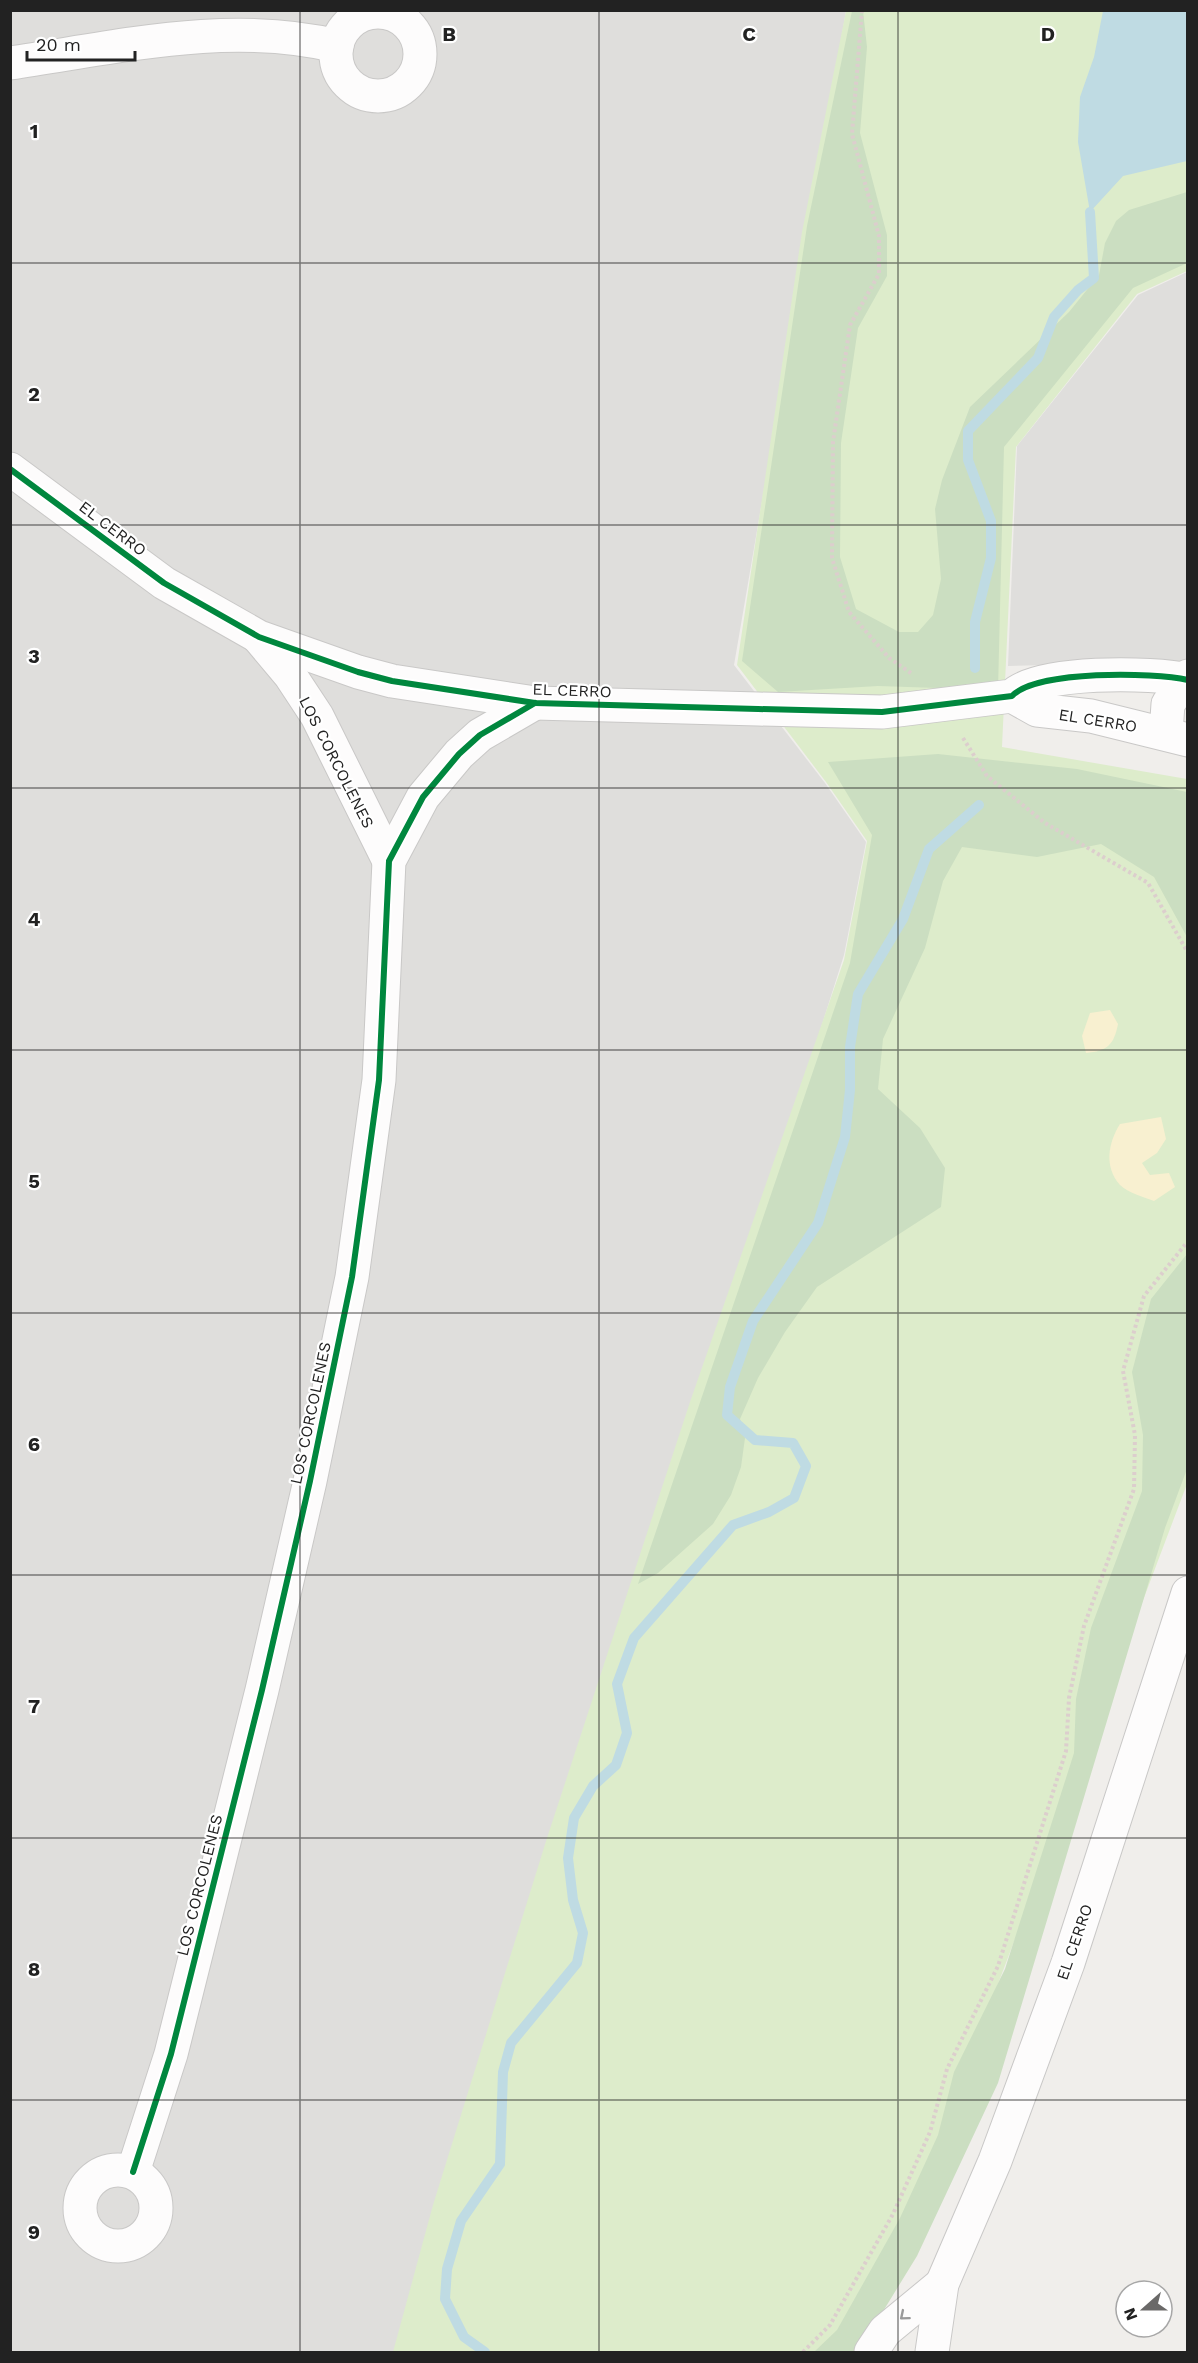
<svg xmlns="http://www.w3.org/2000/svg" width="1198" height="2363" font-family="'Work Sans',sans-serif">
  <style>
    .residential { fill: #dfdedc }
    .grass { fill: #ddeccb }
    .forest { fill: #cbdec1 }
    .sand { fill: #f8f0d0 }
    .water { fill: #bfdbe3 }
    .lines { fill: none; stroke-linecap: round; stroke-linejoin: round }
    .stream { stroke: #bfdbe3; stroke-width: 10 }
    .street-casing { stroke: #c9c8c7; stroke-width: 35 }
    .path { stroke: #dccecd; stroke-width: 4; stroke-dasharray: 3 3; stroke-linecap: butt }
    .street { stroke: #fdfcfc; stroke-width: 33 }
    .cycleway-casing { stroke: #fff; stroke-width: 10 }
    .cycleway { stroke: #00873e; stroke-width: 6 }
    .oneway { stroke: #9a9a9a }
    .grid { fill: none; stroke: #222; stroke-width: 1.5; stroke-opacity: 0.55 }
    .labels { text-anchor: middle; stroke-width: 4.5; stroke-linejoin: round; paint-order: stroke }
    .street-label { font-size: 16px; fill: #222; stroke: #fff }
    .grid-label { font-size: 20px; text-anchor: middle; font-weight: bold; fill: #222; stroke: #fff; stroke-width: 4.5; stroke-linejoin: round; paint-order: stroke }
  </style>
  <rect width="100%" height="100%" fill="#f0eeeb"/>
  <!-- residential -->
  <g class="residential">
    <polygon points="11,11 846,11 734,665 825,783 866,842 844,955 402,2352 11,2352"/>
    <polygon points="1187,272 1187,684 1128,663 1008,666 1017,446 1138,295"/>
  </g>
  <!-- grass -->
  <polygon class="grass" points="846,11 1187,11 1187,271 1137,294 1016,447 1002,747 1187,779 1187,1484 900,2243 842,2352 393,2352 433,2205 547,1838 690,1402 844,960 867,841 826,782 737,665 802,232"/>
  <!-- forest -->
  <g class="forest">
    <polygon points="852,11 863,11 867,47 860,133 887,235 887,276 858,328 841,443 840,557 856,609 899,632 918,632 933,615 941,579 935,509 942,480 970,407 1069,312 1099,275 1105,243 1116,221 1129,210 1187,192 1187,263 1133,288 1004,447 998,690 878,686 778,692 742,661 807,226"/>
    <polygon points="938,754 1077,769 1187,792 1187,937 1154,877 1101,844 1037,857 962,847 943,881 925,948 883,1039 878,1089 920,1128 945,1168 941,1207 817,1287 785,1332 758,1378 740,1419 745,1438 741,1467 731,1495 713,1524 658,1573 638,1584 850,963 872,835 828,762"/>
    <polygon points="1187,1254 1187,1469 1165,1528 998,2083 917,2256 858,2352 814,2352 837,2330 900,2218 938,2135 954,2072 1005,1969 1074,1753 1076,1699 1091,1628 1142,1491 1143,1435 1132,1372 1151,1299"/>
  </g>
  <!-- sand -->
  <g class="sand">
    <path d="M1110 1010 1118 1024C1114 1045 1107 1051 1086 1053L1082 1036 1090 1013Z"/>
    <path d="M1161 1117 1166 1139 1157 1153 1142 1163 1150 1175 1169 1173 1175 1187 1154 1201C1144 1197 1128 1193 1120 1185 1104 1167 1108 1143 1120 1124Z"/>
  </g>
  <!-- water -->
  <polygon class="water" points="1103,11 1187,11 1187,161 1123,176 1090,212 1078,142 1080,97 1094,57"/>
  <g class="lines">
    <!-- stream -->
    <g class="stream">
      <polyline points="975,668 975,622 991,558 991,521 968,460 968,431 1038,358 1054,317 1078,290 1094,278 1090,212"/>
      <polyline points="485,2352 464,2337 445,2299 447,2269 461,2221 500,2164 503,2072 511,2043 577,1963 583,1933 573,1900 568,1858 574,1818 593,1786 616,1765 627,1733 617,1684 634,1638 733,1525 769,1512 794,1498 806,1466 793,1443 755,1440 727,1415 730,1387 753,1321 818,1223 845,1137 850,1090 850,1047 858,994 903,919 929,849 979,805"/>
    </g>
    <!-- street casing -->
    <g class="street-casing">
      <g id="street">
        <circle cx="378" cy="54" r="42"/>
        <path d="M10 63C119 47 229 20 337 46"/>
        <path d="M10 469 164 583 259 637 358 672 392 681 535 703 758 709 882 712 1012 696C1037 670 1153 672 1188 680"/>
        <polyline points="259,638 290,675 317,716 389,861"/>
        <polyline points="1012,696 1037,710 1091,716 1188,740"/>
        <polyline points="1166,733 1168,704 1188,676"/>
        <circle cx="118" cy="2208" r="38"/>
        <polyline points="133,2172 171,2054 262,1690 310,1481 352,1277 379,1080 389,861 423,797 459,754 480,735 535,703"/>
        <polyline points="871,2352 885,2331 942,2284"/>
        <polyline points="932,2352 942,2284 995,2161 1068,1963 1188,1593"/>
      </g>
    </g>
    <!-- path -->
    <g class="path">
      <polyline points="862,10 852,134 879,236 879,274 850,325 833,442 832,558 849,612 889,658 911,673"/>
      <polyline points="963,738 987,776 1045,823 1148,883 1188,953"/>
      <polyline points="803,2352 830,2325 893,2214 930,2132 947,2069 998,1966 1066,1751 1069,1698 1084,1626 1134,1489 1135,1435 1123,1371 1144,1296 1188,1241"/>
    </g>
    <!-- street -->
    <use href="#street" class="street"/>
    <!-- cycleway casing -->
    <g class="cycleway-casing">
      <g id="cycleway">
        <path d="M10 469 164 583 259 637 358 672 392 681 535 703 758 709 882 712 1012 696C1037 670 1153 672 1188 680"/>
        <polyline points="133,2172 171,2054 262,1690 310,1481 352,1277 379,1080 389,861 423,797 459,754 480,735 535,703"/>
      </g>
    </g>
    <!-- cycleway -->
    <use href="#cycleway" class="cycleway"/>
  </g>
  <!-- one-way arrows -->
  <defs><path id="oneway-chevron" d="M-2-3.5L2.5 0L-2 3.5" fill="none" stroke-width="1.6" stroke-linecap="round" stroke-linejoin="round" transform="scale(1.5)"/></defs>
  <use class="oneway" href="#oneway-chevron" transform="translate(904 2316) rotate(140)"/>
  <!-- grid -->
  <path class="grid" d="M300 10V2352M599 10V2352M898 10V2352M10 263H1188M10 525H1188M10 788H1188M10 1050H1188M10 1313H1188M10 1575H1188M10 1838H1188M10 2100H1188"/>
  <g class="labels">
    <!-- street labels -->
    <g class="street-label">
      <text transform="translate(113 528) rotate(37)" y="6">EL CERRO</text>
      <text transform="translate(572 690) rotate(2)" y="6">EL CERRO</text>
      <text transform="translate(1098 720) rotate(9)" y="6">EL CERRO</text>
      <text transform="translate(337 762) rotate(63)" y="6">LOS CORCOLENES</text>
      <text transform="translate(310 1413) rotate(-78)" y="6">LOS CORCOLENES</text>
      <text transform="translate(199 1885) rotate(-76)" y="6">LOS CORCOLENES</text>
      <text transform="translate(1074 1942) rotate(-71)" y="6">EL CERRO</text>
    </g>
  </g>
  <g class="grid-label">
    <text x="449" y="41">B</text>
    <text x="749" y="41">C</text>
    <text x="1048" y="41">D</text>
    <text x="34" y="138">1</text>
    <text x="34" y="401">2</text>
    <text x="34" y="663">3</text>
    <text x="34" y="926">4</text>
    <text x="34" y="1188">5</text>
    <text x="34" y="1451">6</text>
    <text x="34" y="1713">7</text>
    <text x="34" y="1976">8</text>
    <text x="34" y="2239">9</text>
  </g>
  <!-- border -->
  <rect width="1198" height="2363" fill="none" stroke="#222222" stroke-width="24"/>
  <!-- north arrow -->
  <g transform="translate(1144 2309) rotate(249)"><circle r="28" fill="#ffffff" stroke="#a7a7a7" stroke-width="1.5"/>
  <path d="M0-4.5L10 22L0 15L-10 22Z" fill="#6a6968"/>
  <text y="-9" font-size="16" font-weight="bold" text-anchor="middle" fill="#222222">N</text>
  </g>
  <!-- scale -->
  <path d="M27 51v9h108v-9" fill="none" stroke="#222222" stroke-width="3"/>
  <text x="36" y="51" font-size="18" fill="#222222" stroke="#ffffff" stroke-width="4.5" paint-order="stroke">20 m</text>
</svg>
